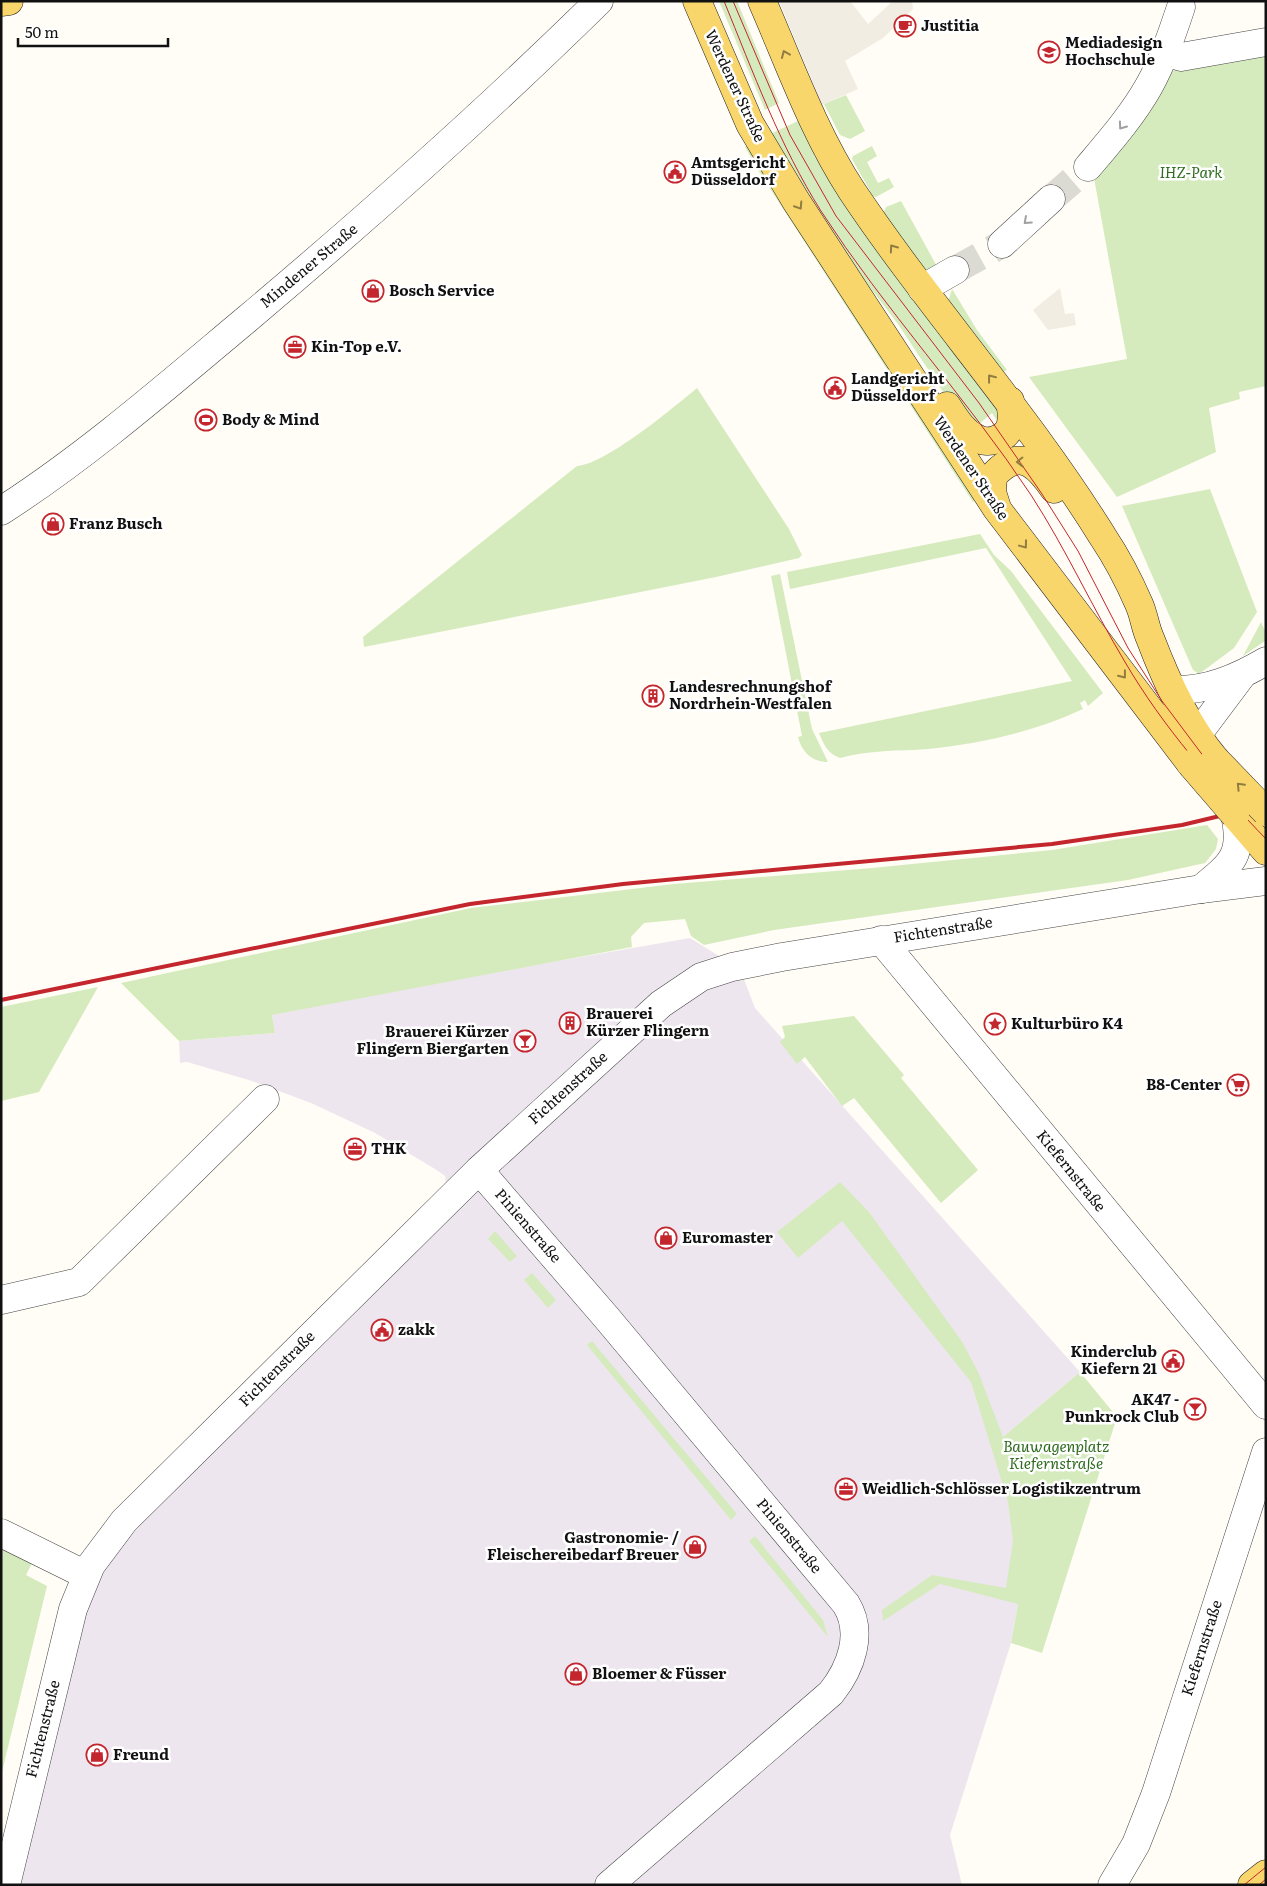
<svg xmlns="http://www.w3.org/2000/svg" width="1267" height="1886" font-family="Literata,serif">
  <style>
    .industrial { fill: #eee6ef }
    .green { fill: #d5ebbd }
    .plaza { fill: #f1ede2 }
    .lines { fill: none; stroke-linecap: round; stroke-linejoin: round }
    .minor-tunnel { stroke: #dbdad3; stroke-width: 28; stroke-dasharray: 28 14; stroke-linecap: butt }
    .minor-casing { stroke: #444; stroke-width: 29 }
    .major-casing { stroke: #222; stroke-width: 29 }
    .minor { stroke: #fff; stroke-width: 28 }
    .major { stroke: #f9d66b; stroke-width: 28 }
    .tram { stroke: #c4262e; stroke-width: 1 }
    .rail { stroke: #c4262e; stroke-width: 4 }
    .major-bridge-casing { stroke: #222; stroke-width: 29; stroke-linecap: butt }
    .major-bridge { stroke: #f9d66b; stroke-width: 28 }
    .oneway { stroke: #917d42 }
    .oneway2 { stroke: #a0a0a0 }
    .labels { text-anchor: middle; stroke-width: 5; stroke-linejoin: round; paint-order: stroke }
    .poi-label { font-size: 15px; font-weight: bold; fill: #111; stroke: #fff; text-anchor: start }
    .street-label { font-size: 15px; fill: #111; stroke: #fff }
    .park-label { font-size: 15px; font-style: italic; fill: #2f6b1f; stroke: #fff }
  </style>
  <rect width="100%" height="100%" fill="#fffdf5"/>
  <!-- industrial -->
  <polygon class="industrial" points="690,938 740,969 755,1008 1080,1372 1003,1437 1015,1487 1018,1604 1011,1643 950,1835 962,1885 18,1885 65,1682 94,1587 115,1551 450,1217 445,1176 435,1169 375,1133 311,1103 252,1081 187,1062 180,1063 179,1041 275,1033 272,1015 393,990"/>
  <!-- green -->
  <g class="green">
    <polygon points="719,1 737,1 779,103 765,110"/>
    <polygon points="1266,52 1266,386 1239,392 1240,399 1209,408 1216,452 1117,497 1029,377 1127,359 1092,167 1167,72"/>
    <polygon points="846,95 865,131 850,139 840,135 824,104"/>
    <polygon points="798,121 815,156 841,200 1000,406 998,422 992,413 977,426 951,404 898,324 843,252 768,135"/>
    <polygon points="750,144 978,498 973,502 758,170 745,147"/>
    <polygon points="872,146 877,156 867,162 878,183 889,178 894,187 876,197 873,196 852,159 853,156"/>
    <polygon points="901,201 939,270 924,269 883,214 886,207"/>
    <polygon points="952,289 977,330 1007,370 1001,373 948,302"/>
    <path d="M697 388 789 529 802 555 799 558 716 577 364 647 363 637 577 466C606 464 673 408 697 388Z"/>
    <polygon points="1210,489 1257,612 1234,648 1199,674 1193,670 1122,506"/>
    <path d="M980 534 994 555 1011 571 1103 693 1088 706 1085 700 1080 703 1083 709C1034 732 982 743 928 749 900 751 867 750 840 758 827 753 824 745 819 733L1072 681 986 548 790 589 787 572Z"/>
    <path d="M780 574 812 729 828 762C812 762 802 752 798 737L802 736 771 576Z"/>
    <polygon points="1261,622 1265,631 1265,641 1243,656"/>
    <polygon points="1207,825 1218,839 1216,849 1205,863 1128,880 774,930 704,945 691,936 685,919 644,923 631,937 632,947 272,1015 275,1033 179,1041 121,983 471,908 674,884 872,868 1052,850"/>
    <polygon points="98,987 39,1092 1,1101 1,1007"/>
    <polygon points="854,1016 904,1075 901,1078 978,1170 941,1203 854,1098 842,1106 805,1057 797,1064 780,1042 785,1037 782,1026"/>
    <polygon points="840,1182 869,1212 963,1343 979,1374 1003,1437 1080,1372 1117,1417 1042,1653 1011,1643 1018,1604 940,1584 883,1621 882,1610 932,1575 1006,1588 1013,1541 1008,1502 971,1382 842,1221 798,1258 777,1232"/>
    <polygon points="495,1231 517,1256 510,1262 488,1239"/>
    <polygon points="532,1273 556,1300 548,1308 524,1280"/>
    <polygon points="592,1341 737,1514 731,1520 587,1345"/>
    <polygon points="755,1536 823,1620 828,1637 749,1541"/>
    <polygon points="9,1548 33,1561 26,1575 47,1586 1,1776 1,1549"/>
  </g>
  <!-- plaza -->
  <g class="plaza">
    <polygon points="779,1 850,1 868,24 893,1 912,1 913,9 883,38 845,61 858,89 822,105"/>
    <polygon points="1060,288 1065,314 1074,313 1076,325 1048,330 1033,310"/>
  </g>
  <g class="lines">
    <!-- minor-tunnel -->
    <g class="minor-tunnel">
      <polyline points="1051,199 1088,167"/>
      <polyline points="955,270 1002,244"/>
    </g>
    <!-- minor casing -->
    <g class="minor-casing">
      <g id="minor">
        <polyline points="1166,52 1181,57 1266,42"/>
        <path d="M1088 167C1110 141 1132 116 1149 86 1163 61 1172 34 1181 7"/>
        <polyline points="1002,244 1051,199"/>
        <polyline points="922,289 955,270"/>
        <path d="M1 511C88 455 168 385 247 319 368 217 486 112 599 1"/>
        <path d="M1173 690C1207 691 1237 678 1266 661"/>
        <polyline points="1197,735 1242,675"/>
        <path d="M1201 889C1231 864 1244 856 1235 815"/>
        <polyline points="881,940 1266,1405"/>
        <path d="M479 1170 606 1317 846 1604C864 1633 851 1668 831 1693L609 1885"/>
        <polyline points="1,1300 79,1282 265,1099"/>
        <polyline points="1,1533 86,1575"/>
        <polyline points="6,1885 73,1609 91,1565 124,1521 479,1170 661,1004 701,977 732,967 782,957 1201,889 1266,881"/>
        <polyline points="1112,1885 1136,1844 1156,1793 1266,1452"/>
      </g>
    </g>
    <!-- major casing -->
    <g class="major-casing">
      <g id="major">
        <polyline points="697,1 750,124 796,201 997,509 1191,764"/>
        <path d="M762 1C790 65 814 133 852 191 931 309 1028 416 1103 537 1117 558 1129 581 1139 604 1144 615 1145 627 1150 638 1166 680 1186 725 1215 759"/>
        <polyline points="1,2 9,1"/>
        <path d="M947 406C955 418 963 432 976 438 981 441 989 442 995 440 1014 434 1013 418 1010 401"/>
        <path d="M997 508 992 492 993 476C1019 447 1036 463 1054 489"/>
        <polyline points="1235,815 1266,851"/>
        <polyline points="1252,1885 1266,1874"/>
      </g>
    </g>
    <!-- minor -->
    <use href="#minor" class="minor"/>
    <!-- major -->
    <use href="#major" class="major"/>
    <!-- tram -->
    <g class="tram">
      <path d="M724 1C753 72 780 146 821 211 885 310 966 397 1031 495 1066 549 1092 607 1125 662 1163 727 1214 785 1266 839"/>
      <polyline points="733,1 790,135 836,216 979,403 1042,494 1078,551 1128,648 1162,701 1201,753 1266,825"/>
      <polyline points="1244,1885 1266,1867"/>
      <polyline points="1259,1885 1266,1879"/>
    </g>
    <!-- rail -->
    <polyline class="rail" points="1,1000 470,904 623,884 1052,844 1182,825 1266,805"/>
    <!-- major-bridge casing -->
    <g class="major-bridge-casing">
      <g id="major-bridge">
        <polyline points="1215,759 1266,812"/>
        <polyline points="1191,764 1235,815"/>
      </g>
    </g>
    <!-- major-bridge -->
    <use href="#major-bridge" class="major-bridge"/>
  </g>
  <!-- one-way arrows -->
  <defs><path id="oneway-chevron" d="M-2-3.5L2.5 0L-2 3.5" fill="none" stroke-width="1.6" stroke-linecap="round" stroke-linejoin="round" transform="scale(1.25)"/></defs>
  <g class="oneway">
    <use href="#oneway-chevron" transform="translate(785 54) rotate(-113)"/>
    <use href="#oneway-chevron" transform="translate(799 206) rotate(57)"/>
    <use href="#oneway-chevron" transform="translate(893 248) rotate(-125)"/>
    <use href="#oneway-chevron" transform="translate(991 378) rotate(-128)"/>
    <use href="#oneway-chevron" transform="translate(1020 462) rotate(179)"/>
    <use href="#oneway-chevron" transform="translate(1024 545) rotate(53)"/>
    <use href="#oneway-chevron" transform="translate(1123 675) rotate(52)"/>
    <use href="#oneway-chevron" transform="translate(1240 786) rotate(-134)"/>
  </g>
  <g class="oneway2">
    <use href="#oneway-chevron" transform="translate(1122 126) rotate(126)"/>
    <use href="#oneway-chevron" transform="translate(1027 221) rotate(138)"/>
  </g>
  <!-- icons -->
  <defs>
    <g id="cafe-ring" transform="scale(1.125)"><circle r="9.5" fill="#fff" stroke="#c4262e" stroke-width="1.5"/><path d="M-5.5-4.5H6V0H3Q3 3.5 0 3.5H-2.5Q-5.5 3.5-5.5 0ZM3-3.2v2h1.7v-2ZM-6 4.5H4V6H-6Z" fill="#c4262e"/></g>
    <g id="university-ring" transform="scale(1.125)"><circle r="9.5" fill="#fff" stroke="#c4262e" stroke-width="1.5"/><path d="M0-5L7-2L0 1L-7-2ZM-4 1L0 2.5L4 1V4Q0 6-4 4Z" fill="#c4262e"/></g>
    <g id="civic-ring" transform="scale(1.125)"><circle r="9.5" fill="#fff" stroke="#c4262e" stroke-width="1.5"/><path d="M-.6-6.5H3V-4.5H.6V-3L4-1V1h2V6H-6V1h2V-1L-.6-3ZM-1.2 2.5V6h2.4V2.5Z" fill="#c4262e"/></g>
    <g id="shop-ring" transform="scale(1.125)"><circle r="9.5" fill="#fff" stroke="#c4262e" stroke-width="1.5"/><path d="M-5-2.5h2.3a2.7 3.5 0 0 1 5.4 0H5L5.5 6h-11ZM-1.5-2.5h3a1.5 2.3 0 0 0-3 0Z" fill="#c4262e"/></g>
    <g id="office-ring" transform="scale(1.125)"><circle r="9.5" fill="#fff" stroke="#c4262e" stroke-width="1.5"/><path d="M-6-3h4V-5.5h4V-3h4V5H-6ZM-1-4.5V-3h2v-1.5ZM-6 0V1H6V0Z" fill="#c4262e"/></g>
    <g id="stadium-ring" transform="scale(1.125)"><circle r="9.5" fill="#fff" stroke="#c4262e" stroke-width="1.5"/><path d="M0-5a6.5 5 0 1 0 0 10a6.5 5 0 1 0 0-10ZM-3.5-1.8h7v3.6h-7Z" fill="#c4262e"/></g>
    <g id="building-ring" transform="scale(1.125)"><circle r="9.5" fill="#fff" stroke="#c4262e" stroke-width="1.5"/><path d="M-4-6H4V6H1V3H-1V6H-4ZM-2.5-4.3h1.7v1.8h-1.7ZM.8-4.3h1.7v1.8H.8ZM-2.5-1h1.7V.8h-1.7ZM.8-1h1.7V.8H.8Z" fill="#c4262e"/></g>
    <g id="sight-ring" transform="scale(1.125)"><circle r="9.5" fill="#fff" stroke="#c4262e" stroke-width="1.5"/><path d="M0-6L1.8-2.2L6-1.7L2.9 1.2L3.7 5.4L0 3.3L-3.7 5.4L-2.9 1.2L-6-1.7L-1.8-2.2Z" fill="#c4262e"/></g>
    <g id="bar-ring" transform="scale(1.125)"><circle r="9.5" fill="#fff" stroke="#c4262e" stroke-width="1.5"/><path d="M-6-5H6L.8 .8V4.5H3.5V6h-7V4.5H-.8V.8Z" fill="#c4262e"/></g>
    <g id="supermarket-ring" transform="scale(1.125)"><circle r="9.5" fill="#fff" stroke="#c4262e" stroke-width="1.5"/><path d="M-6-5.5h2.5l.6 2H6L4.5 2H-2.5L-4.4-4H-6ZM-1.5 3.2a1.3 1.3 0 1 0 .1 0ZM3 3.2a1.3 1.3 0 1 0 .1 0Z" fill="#c4262e"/></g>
  </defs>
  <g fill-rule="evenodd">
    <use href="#cafe-ring" x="905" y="26"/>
    <use href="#university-ring" x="1049" y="52"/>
    <use href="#civic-ring" x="675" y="172"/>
    <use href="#shop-ring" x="373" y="291"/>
    <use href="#office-ring" x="295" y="347"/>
    <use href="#civic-ring" x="835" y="388"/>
    <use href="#stadium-ring" x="206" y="420"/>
    <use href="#shop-ring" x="53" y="524"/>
    <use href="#building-ring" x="653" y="696"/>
    <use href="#building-ring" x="570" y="1023"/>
    <use href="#sight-ring" x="995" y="1024"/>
    <use href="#bar-ring" x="525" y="1041"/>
    <use href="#supermarket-ring" x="1238" y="1085"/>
    <use href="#office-ring" x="355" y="1149"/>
    <use href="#shop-ring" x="666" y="1238"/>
    <use href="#civic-ring" x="382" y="1330"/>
    <use href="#civic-ring" x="1173" y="1361"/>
    <use href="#bar-ring" x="1195" y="1409"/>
    <use href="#office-ring" x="846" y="1489"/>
    <use href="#shop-ring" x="695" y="1547"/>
    <use href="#shop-ring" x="576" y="1674"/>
    <use href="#shop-ring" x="97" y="1755"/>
  </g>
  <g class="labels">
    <!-- poi labels -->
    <g class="poi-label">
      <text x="921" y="31">Justitia</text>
      <text x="1065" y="48">Mediadesign<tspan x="1065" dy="17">Hochschule</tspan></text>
      <text x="691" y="168">Amtsgericht<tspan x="691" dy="17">Düsseldorf</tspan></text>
      <text x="389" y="296">Bosch Service</text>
      <text x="311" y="352">Kin-Top e.V.</text>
      <text x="851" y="384">Landgericht<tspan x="851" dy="17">Düsseldorf</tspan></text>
      <text x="222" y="425">Body &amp; Mind</text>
      <text x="69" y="529">Franz Busch</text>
      <text x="669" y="692">Landesrechnungshof<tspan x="669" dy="17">Nordrhein-Westfalen</tspan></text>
      <text x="586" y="1019">Brauerei<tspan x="586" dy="17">Kürzer Flingern</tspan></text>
      <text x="1011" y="1029">Kulturbüro K4</text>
      <text x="509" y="1037" text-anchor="end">Brauerei Kürzer<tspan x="509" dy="17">Flingern Biergarten</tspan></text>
      <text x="1222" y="1090" text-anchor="end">B8-Center</text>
      <text x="371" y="1154">THK</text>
      <text x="682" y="1243">Euromaster</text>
      <text x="398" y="1335">zakk</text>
      <text x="1157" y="1357" text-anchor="end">Kinderclub<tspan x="1157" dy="17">Kiefern 21</tspan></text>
      <text x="1179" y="1405" text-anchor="end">AK47 -<tspan x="1179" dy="17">Punkrock Club</tspan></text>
      <text x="862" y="1494">Weidlich-Schlösser Logistikzentrum</text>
      <text x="679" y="1543" text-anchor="end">Gastronomie- /<tspan x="679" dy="17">Fleischereibedarf Breuer</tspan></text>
      <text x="592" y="1679">Bloemer &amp; Füsser</text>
      <text x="113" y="1760">Freund</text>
    </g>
    <!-- street labels -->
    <g class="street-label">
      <text transform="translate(735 86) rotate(65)" y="5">Werdener Straße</text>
      <text transform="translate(309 266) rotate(-40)" y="5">Mindener Straße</text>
      <text transform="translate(971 468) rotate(56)" y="5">Werdener Straße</text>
      <text transform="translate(943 930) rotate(-9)" y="5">Fichtenstraße</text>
      <text transform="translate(568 1088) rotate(-42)" y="5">Fichtenstraße</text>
      <text transform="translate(1071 1171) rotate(51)" y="5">Kiefernstraße</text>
      <text transform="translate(528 1226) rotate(49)" y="5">Pinienstraße</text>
      <text transform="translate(277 1369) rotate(-45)" y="5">Fichtenstraße</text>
      <text transform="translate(789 1536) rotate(50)" y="5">Pinienstraße</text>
      <text transform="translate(1202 1648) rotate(-72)" y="5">Kiefernstraße</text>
      <text transform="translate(43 1729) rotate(-76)" y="5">Fichtenstraße</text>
    </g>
    <!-- park labels -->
    <g class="park-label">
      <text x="1191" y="178">IHZ-Park</text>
      <text x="1056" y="1452">Bauwagenplatz<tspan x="1056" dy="17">Kiefernstraße</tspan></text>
    </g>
  </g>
  <!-- border -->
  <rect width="1267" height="1886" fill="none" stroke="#111111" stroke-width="5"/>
  <!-- scale -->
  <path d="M18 38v8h150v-8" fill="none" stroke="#111111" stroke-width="2.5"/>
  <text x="25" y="38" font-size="15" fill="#111111" stroke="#ffffff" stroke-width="4" paint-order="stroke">50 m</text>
</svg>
